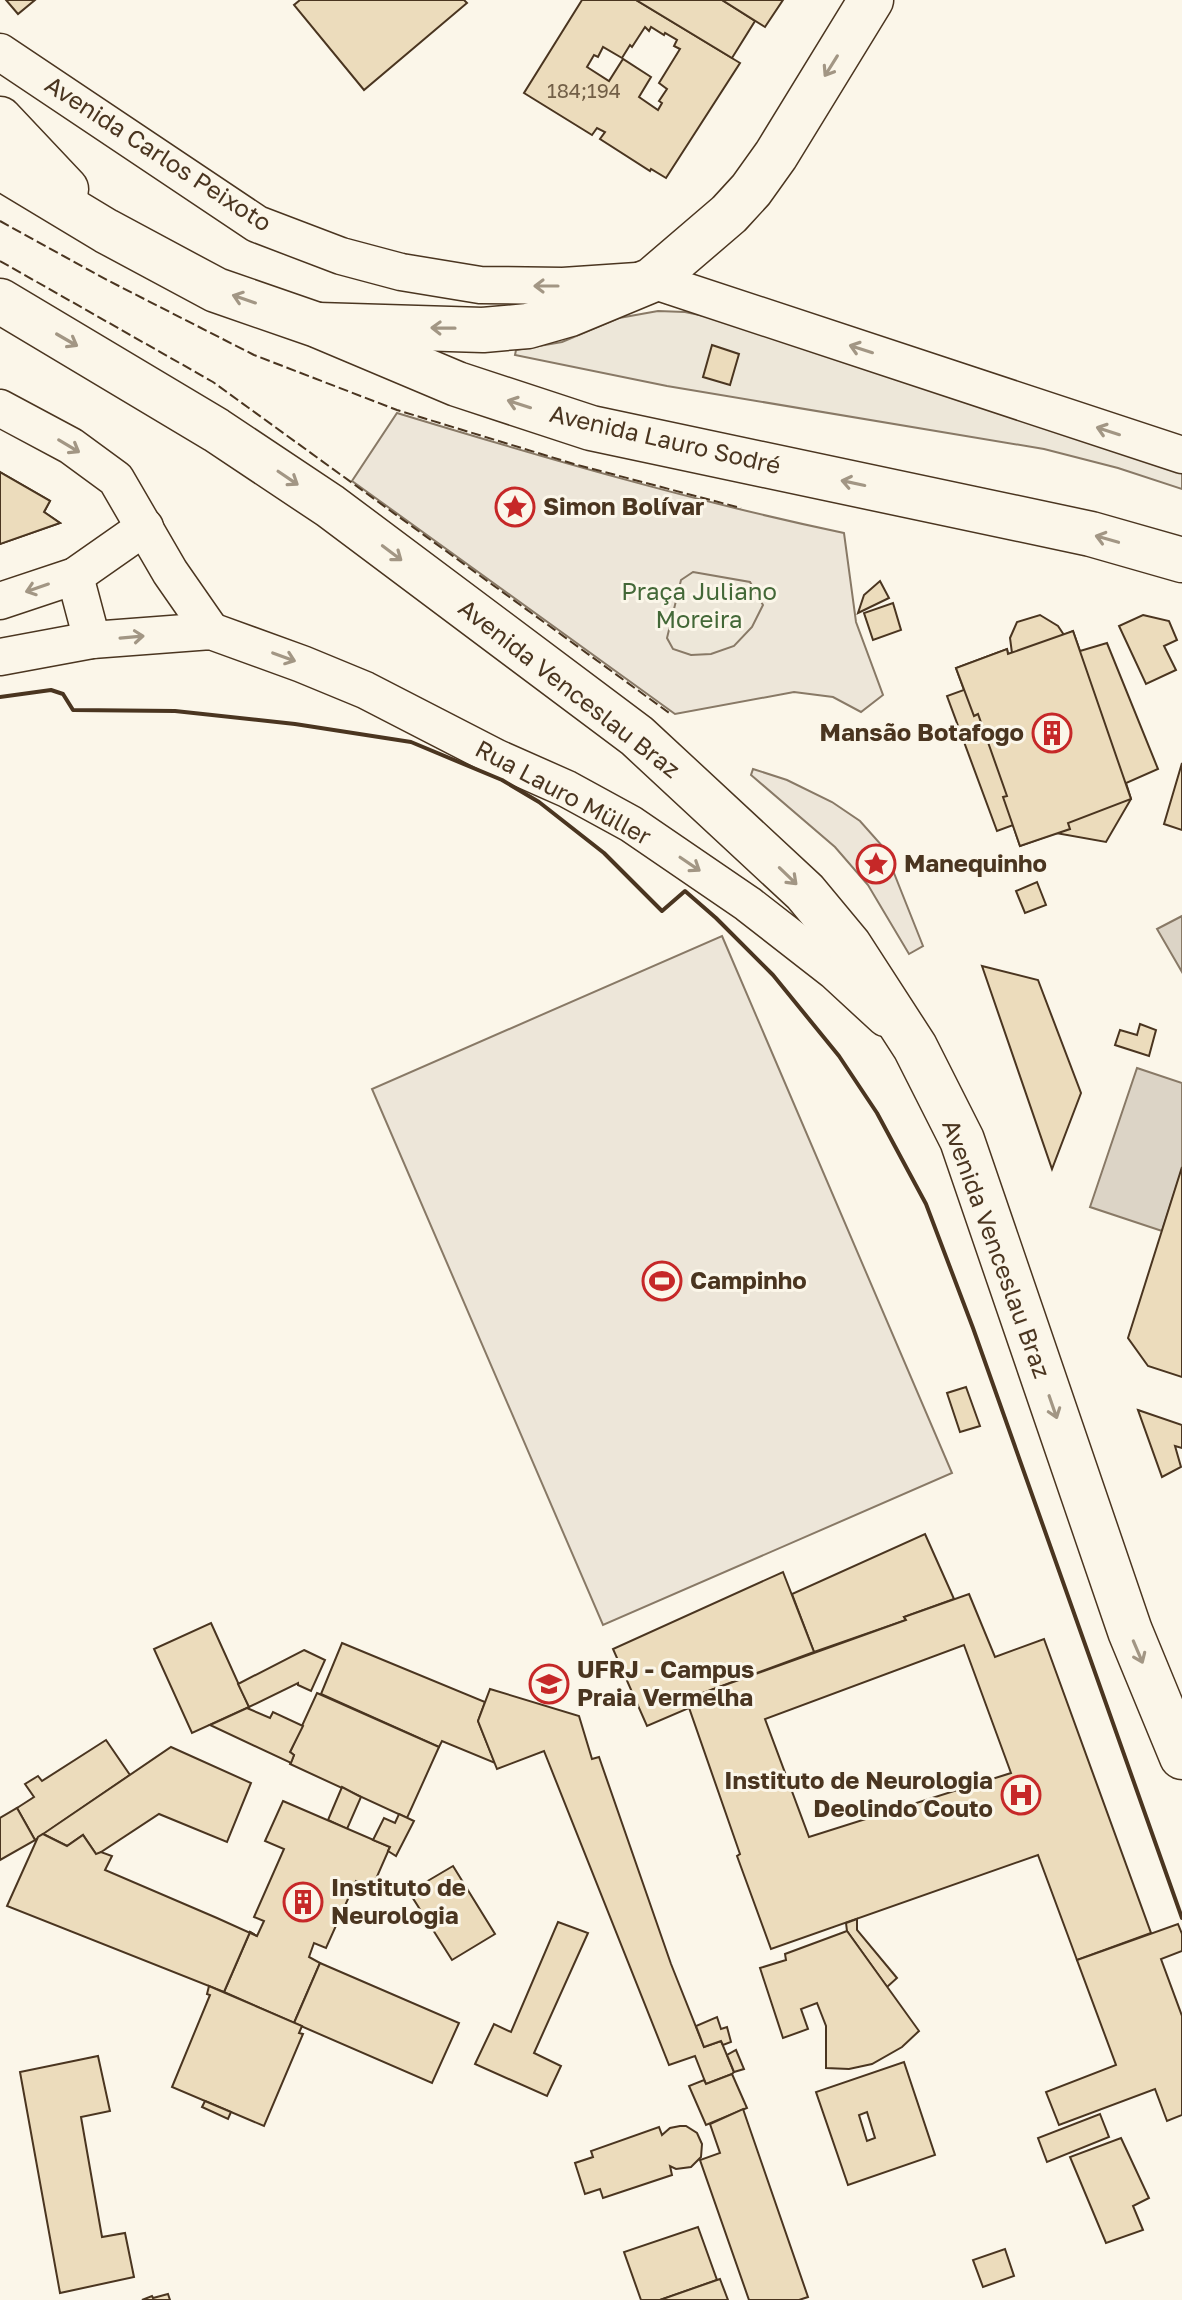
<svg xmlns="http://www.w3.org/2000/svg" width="1182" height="2300" font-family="'Golos Text',sans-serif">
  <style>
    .green { fill: #ede6d9; stroke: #887966; stroke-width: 2 }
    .parking { fill: #ede7d9; stroke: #887966; stroke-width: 2 }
    .water { fill: #dcd4c6; stroke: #887966; stroke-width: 2 }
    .building { fill: #ecdcbc; stroke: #4a3520; stroke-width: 2; fill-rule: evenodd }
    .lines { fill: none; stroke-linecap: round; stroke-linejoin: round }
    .street-casing { stroke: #4a3520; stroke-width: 39 }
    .secondary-casing { stroke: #4a3520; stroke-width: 47 }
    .highway-casing { stroke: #4a3520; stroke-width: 47 }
    .street { stroke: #fbf6e9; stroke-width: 36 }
    .secondary { stroke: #fbf6e9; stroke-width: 44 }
    .highway { stroke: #fbf6e9; stroke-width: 44 }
    .fence { stroke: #4a3520; stroke-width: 2; stroke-dasharray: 10 4; stroke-linecap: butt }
    .wall { stroke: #4a3520; stroke-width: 4 }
    .oneway { stroke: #a29684 }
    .labels { text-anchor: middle; stroke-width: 6; stroke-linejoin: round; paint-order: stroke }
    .number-label { font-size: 20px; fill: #725f47 }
    .street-label { font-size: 24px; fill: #4a3520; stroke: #fbf6e9 }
    .poi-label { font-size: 24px; font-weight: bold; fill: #4a3520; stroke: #fbf6e9; text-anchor: start }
    .park-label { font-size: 24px; fill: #436837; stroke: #fbf6e9 }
  </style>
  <rect width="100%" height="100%" fill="#fbf6e9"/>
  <!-- green -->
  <g class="green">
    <path d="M397 413C545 458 692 501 844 533L856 622 883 695 861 712 833 697 794 692 675 714 352 481Z"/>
    <polygon points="753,769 787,780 832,802 860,821 884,848 923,946 909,954 868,885 835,847 751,775"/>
    <polygon points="722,936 952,1473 603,1625 372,1089"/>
  </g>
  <!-- parking -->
  <g class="parking">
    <polygon points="658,311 685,312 771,330 1182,467 1182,489 1118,468 1044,449 667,386 515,355 516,350 562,342 619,318"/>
    <polygon points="693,572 750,582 763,605 752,627 734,646 711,654 691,655 673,649 667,638 681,580"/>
  </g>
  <!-- water -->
  <g class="water">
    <polygon points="1182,916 1182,972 1157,929"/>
    <polygon points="1137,1068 1182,1083 1182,1169 1162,1231 1090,1207"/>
  </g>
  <!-- building -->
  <g class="building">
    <polygon points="6,0 35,0 18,14"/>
    <polygon points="300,0 464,0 467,3 364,90 294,5"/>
    <path d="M582 0H636L740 63 666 178 651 169 650 171 600 139 605 132 597 128 592 135 524 93ZM645 27 649 31 651 27 664 35 665 33 677 40 674 46 680 49 659 83 667 89 659 101 662 103 658 110 639 97 651 77 623 59 609 81 587 67 594 55 598 57 603 47 622 58 630 45 632 47Z"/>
    <polygon points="636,0 722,0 755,21 732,58"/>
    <polygon points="722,0 783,0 765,27"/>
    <polygon points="712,345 739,354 730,385 703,377"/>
    <polygon points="0,472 50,501 44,512 60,523 0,544"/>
    <polygon points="0,472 50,501 44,512 60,523 0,544"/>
    <polygon points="880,581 889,598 858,613 864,595"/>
    <polygon points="893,603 901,630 873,640 864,613"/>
    <polygon points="1040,615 1058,626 1064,635 1073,631 1080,651 1107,643 1158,769 1126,783 1131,799 1106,842 1056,833 1020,846 1013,825 997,831 947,696 964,690 956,668 1007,649 1008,654 1012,653 1010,638 1017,622"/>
    <polygon points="1143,615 1169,621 1177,640 1164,646 1176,670 1146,684 1119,626"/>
    <polygon points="1073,631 1131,799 1068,823 1070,829 1020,846 1003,797 1007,796 978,714 974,716 956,668 1007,649 1008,654"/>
    <polygon points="1182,763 1182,830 1164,824"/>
    <polygon points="1037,882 1046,905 1025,913 1016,891"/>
    <polygon points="982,966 1038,980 1081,1093 1052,1169"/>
    <polygon points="1140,1024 1156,1030 1149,1056 1115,1045 1120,1030 1137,1035"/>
    <polygon points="1182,1167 1182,1377 1148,1366 1128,1338"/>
    <polygon points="966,1387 980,1426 960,1432 947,1393"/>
    <polygon points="1138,1410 1182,1425 1182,1448 1175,1446 1181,1467 1162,1477"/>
    <polygon points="925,1534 954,1599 904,1617 906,1620 814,1652 792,1594"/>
    <polygon points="783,1572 814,1652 686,1699 689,1708 647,1726 613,1649"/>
    <path d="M969 1594 995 1657 1044 1639 1151 1933 1077 1960 1038 1855 771 1949 737 1856 740 1854 686 1699 906 1620 904 1617ZM964 1645 1011 1773 809 1837 765 1719Z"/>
    <polygon points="211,1623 249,1707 192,1733 154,1649"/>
    <polygon points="342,1643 485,1702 478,1721 495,1763 442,1741 439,1747 321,1694"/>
    <polygon points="304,1650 325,1660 311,1691 298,1685 298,1683 249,1707 238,1684"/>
    <polygon points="490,1689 579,1716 592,1759 599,1757 671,1964 704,2047 721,2041 734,2072 732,2074 706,2084 695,2056 669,2065 544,1751 497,1769 478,1721"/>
    <polygon points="317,1693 439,1747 407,1818 290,1764 294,1755 290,1752"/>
    <polygon points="247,1708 270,1718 273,1712 303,1726 290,1752 294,1755 291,1763 210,1725"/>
    <polygon points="106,1740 130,1775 35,1840 17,1808 34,1797 25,1784 38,1776 42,1781"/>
    <polygon points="171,1747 251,1783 227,1842 159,1814 98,1854 96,1854 83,1835 67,1846 43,1834"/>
    <polygon points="342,1787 361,1797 347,1829 328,1820"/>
    <polygon points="283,1801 390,1847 372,1888 356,1881 326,1948 314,1943 309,1957 320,1963 294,2023 224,1992 250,1932 257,1936 264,1921 254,1917 284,1849 265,1841"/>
    <polygon points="17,1808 35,1840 0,1860 0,1818"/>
    <polygon points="399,1814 414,1821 396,1856 388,1851 390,1847 373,1840 384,1818 395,1823"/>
    <polygon points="43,1834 67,1846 83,1835 96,1854 101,1852 112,1856 105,1870 217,1918 257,1936 250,1932 224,1992 7,1906 38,1837"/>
    <polygon points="453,1866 495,1934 452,1960 409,1892"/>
    <polygon points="857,1919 857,1930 897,1978 887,1987 847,1931 846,1923"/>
    <polygon points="558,1922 588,1933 534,2053 561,2066 547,2096 475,2064 494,2024 511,2032"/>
    <polygon points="1178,1924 1182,1934 1182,1951 1161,1959 1182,2016 1182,2115 1167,2121 1155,2089 1059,2125 1046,2092 1116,2065 1077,1960"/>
    <polygon points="847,1931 919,2031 902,2047 872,2064 849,2069 826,2068 826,2026 817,2003 801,2009 808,2029 783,2038 760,1968 786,1960 785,1954"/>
    <polygon points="320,1963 459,2023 432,2083 294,2023"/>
    <polygon points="209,1986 302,2026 299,2033 303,2034 264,2126 172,2087 210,1995 207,1994"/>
    <polygon points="717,2017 721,2029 727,2027 731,2042 723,2045 721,2041 704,2047 696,2026"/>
    <polygon points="736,2050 744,2069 734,2072 727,2055"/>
    <polygon points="98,2056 110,2111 81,2117 102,2237 125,2233 134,2277 60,2293 20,2072"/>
    <path d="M904 2062 935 2155 848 2185 816 2092ZM867 2112 875 2138 867 2141 859 2115Z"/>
    <polygon points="732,2074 747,2108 706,2125 689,2086 704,2080 706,2084"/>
    <polygon points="205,2101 231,2112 228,2119 202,2107"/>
    <polygon points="743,2109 808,2297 799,2300 749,2300 700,2160 720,2153 710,2124"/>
    <polygon points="1100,2114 1109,2137 1047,2162 1038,2138"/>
    <polygon points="680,2126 686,2126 697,2133 702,2144 701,2157 691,2167 676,2169 670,2166 672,2175 603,2198 600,2189 585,2194 575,2163 593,2157 591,2151 659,2127 662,2135 670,2128"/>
    <polygon points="1121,2138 1149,2198 1133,2206 1143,2230 1106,2243 1070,2157"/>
    <polygon points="698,2227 717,2280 660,2300 641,2300 624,2252"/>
    <polygon points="1005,2249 1014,2276 983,2287 973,2260"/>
    <polygon points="720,2279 728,2300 660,2300 717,2280"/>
    <polygon points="168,2294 170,2300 142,2300 152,2296 153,2298"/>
  </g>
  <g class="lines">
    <!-- street casing -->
    <g class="street-casing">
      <g id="street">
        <polyline points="0,52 257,224 341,256 401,272 480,285 563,286 652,280 1182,455"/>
        <polyline points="0,408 71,446 116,479 170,572 211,631"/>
        <polyline points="75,576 92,640"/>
        <polyline points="0,601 75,576 145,527"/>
        <polyline points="0,657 92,640 211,631 302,664 365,690 497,758 567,789 631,824 748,904 834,971 885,1018"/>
      </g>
    </g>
    <!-- secondary casing -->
    <g class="secondary-casing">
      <polyline id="secondary" points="318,325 483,330 528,326 570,314 652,280 729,214 751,190 776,155 871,0"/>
    </g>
    <!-- highway casing -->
    <g class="highway-casing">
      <g id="highway">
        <polyline points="0,119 66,189"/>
        <polyline points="0,167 106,231 216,290 317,325 457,384 591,428 1091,534 1182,560"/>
        <polyline points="0,301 216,430 330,506 637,736 805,892 849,945 915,1047 962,1140 1130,1631 1182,1757"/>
      </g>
    </g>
    <!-- street -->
    <use href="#street" class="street"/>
    <!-- secondary -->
    <use href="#secondary" class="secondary"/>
    <!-- highway -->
    <use href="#highway" class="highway"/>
    <!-- fence -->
    <g class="fence">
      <polyline points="0,221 109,281 254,355 397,410 574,464 741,508"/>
      <polyline points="0,261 213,382 672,715"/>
    </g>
    <!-- wall -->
    <polyline class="wall" points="0,697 51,690 63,694 73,710 175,711 295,724 411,742 502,780 539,802 604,853 662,911 685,891 716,918 773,975 839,1056 877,1113 926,1204 973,1328 1182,1918"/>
  </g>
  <!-- one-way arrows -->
  <defs><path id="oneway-shaft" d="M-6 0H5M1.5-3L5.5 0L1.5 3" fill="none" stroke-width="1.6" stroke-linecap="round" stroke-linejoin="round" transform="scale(2)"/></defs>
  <g class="oneway">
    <use href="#oneway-shaft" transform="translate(831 66) rotate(122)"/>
    <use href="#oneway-shaft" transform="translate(546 286) rotate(-180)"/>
    <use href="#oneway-shaft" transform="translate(244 299) rotate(-161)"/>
    <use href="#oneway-shaft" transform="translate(443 328) rotate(-179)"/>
    <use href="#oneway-shaft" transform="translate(67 340) rotate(30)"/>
    <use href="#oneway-shaft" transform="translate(861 349) rotate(-162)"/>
    <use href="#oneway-shaft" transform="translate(519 404) rotate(-162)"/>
    <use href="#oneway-shaft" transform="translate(1108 431) rotate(-162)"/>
    <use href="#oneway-shaft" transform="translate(69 446) rotate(31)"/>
    <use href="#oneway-shaft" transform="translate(288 478) rotate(34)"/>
    <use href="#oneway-shaft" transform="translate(853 483) rotate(-168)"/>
    <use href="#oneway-shaft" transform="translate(1107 539) rotate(-164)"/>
    <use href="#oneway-shaft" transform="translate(392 553) rotate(37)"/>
    <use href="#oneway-shaft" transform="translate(37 588) rotate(161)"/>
    <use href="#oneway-shaft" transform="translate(132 637) rotate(-5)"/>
    <use href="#oneway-shaft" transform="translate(284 657) rotate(20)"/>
    <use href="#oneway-shaft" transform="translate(690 864) rotate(34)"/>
    <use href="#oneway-shaft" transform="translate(788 876) rotate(44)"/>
    <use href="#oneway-shaft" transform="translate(1053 1407) rotate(71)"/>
    <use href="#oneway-shaft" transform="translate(1138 1652) rotate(67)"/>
  </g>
  <!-- icons -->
  <defs>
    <g id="sight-ring" transform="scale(2)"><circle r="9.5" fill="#fbf6e9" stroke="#c62828" stroke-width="1.5"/><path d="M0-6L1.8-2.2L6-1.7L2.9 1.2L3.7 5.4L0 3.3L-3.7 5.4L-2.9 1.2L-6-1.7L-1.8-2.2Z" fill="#c62828"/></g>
    <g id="building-ring" transform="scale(2)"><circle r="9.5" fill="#fbf6e9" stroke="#c62828" stroke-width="1.5"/><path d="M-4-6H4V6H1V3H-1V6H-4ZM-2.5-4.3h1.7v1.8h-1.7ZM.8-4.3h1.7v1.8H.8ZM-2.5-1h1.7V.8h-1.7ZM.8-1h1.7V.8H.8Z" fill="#c62828"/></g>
    <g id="stadium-ring" transform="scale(2)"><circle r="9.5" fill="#fbf6e9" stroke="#c62828" stroke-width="1.5"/><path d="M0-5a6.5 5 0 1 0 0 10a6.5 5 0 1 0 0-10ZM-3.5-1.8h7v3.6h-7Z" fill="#c62828"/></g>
    <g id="university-ring" transform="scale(2)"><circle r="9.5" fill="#fbf6e9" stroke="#c62828" stroke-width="1.5"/><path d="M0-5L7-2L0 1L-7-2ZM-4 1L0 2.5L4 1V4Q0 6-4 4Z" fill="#c62828"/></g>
    <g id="hospital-ring" transform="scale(2)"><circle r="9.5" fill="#fbf6e9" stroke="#c62828" stroke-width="1.5"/><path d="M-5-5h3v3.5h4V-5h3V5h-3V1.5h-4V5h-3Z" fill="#c62828"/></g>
  </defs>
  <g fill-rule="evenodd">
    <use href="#sight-ring" x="515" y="507"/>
    <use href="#building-ring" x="1052" y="733"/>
    <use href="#sight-ring" x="876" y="864"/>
    <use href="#stadium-ring" x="662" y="1281"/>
    <use href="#university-ring" x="549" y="1684"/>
    <use href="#hospital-ring" x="1021" y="1795"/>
    <use href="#building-ring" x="303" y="1902"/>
  </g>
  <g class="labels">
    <!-- number labels -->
    <g class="number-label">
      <text x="584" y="98">184;194</text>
    </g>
    <!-- street labels -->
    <g class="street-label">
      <text transform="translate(158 154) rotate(33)" y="8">Avenida Carlos Peixoto</text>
      <text transform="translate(665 440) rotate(13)" y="8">Avenida Lauro Sodré</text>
      <text transform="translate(569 689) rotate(38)" y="8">Avenida Venceslau Braz</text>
      <text transform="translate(563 793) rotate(28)" y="8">Rua Lauro Müller</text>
      <text transform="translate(996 1249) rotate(70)" y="8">Avenida Venceslau Braz</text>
    </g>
    <!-- poi labels -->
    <g class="poi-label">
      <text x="543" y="515">Simon Bolívar</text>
      <text x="1024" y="741" text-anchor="end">Mansão Botafogo</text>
      <text x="904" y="872">Manequinho</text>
      <text x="690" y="1289">Campinho</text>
      <text x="577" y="1678">UFRJ - Campus<tspan x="577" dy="28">Praia Vermelha</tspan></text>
      <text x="993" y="1789" text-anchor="end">Instituto de Neurologia<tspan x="993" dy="28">Deolindo Couto</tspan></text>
      <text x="331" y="1896">Instituto de<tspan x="331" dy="28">Neurologia</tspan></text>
    </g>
    <!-- park labels -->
    <g class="park-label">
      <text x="699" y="600">Praça Juliano<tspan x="699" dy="28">Moreira</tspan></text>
    </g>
  </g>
</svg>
